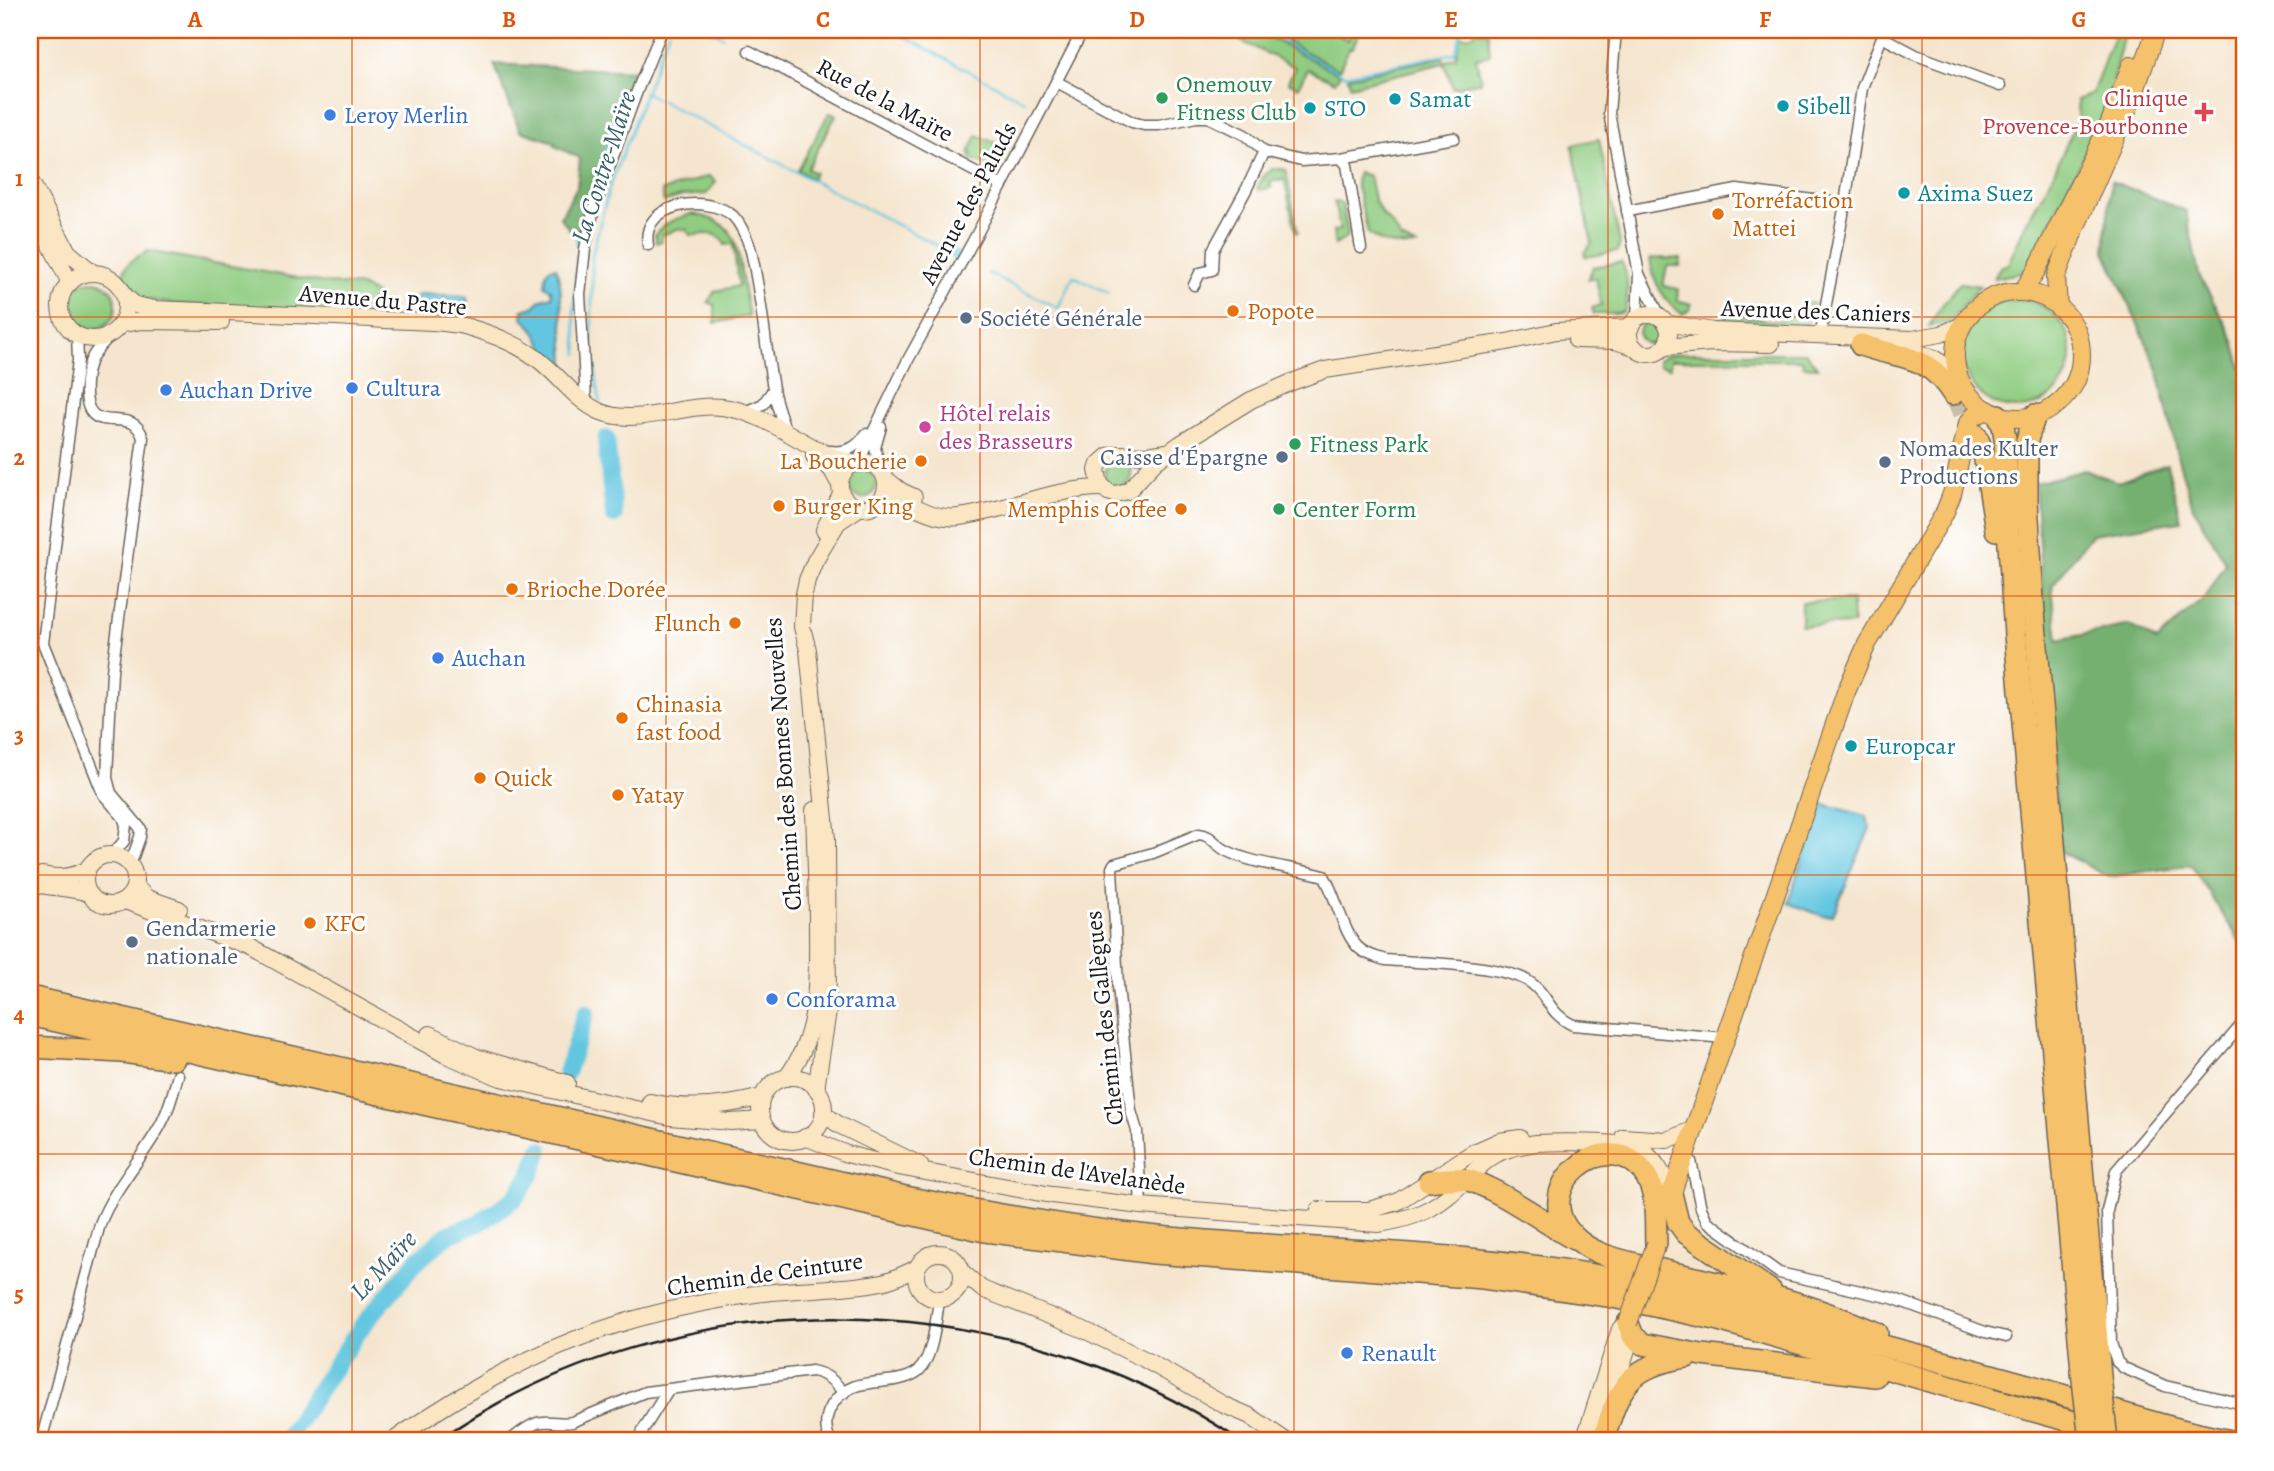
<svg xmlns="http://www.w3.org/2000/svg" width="2274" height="1471" font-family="Alegreya,serif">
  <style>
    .green { fill: #90cc81; stroke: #56744e; stroke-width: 2 }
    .forest { fill: #74b06f; stroke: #486646; stroke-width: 2 }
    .water { fill: #62c6e0; stroke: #3f717e; stroke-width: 2 }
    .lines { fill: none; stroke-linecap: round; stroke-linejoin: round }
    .stream { stroke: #62c6e0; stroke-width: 2.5 }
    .canal { stroke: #62c6e0; stroke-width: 10 }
    .river { stroke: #62c6e0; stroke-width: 18 }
    .highway-tunnel { stroke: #cabdaa; stroke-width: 21; stroke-dasharray: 21 10; stroke-linecap: butt }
    .street-casing { stroke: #68625a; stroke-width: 13 }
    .secondary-casing { stroke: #68625a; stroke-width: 18 }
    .primary-casing { stroke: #68625a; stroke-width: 20 }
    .highway-casing { stroke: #68625a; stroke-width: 24 }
    .street { stroke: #fff; stroke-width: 10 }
    .secondary { stroke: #fbe6c4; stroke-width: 16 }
    .primary { stroke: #f5c16b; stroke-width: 18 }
    .highway { stroke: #f5c16b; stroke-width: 21 }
    .rail { stroke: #1c1c1c; stroke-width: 2.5 }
    .primary-bridge-casing { stroke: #68625a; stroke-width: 20; stroke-linecap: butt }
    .highway-bridge-casing { stroke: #68625a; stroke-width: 24; stroke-linecap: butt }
    .primary-bridge { stroke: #f5c16b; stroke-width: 18 }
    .highway-bridge { stroke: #f5c16b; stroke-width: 21 }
    .grid { fill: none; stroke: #de560d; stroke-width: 2; stroke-opacity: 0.55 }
    .leisure-dot { fill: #2e9e5b; stroke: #fff; stroke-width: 2.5 }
    .culture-dot { fill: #0f9aa8; stroke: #fff; stroke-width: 2.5 }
    .health-dot { fill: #e0444e; stroke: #fff; stroke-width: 2.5 }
    .shop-dot { fill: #3f7fe0; stroke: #fff; stroke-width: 2.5 }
    .food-dot { fill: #e8710a; stroke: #fff; stroke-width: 2.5 }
    .service-dot { fill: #5c6f8a; stroke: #fff; stroke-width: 2.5 }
    .hotel-dot { fill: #d1479c; stroke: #fff; stroke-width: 2.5 }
    .labels { text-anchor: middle; stroke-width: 6; stroke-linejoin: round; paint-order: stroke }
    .leisure-label { font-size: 24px; fill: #27864d; stroke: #fff; text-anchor: start }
    .health-label { font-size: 24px; fill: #be3a42; stroke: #fff; text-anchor: end }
    .culture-label { font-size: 24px; fill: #0d838f; stroke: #fff; text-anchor: start }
    .street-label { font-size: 24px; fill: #1c1c1c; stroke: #fff }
    .shop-label { font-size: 24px; fill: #366cbe; stroke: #fff; text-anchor: start }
    .food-label { font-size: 24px; fill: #c56008; stroke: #fff; text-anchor: start }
    .service-label { font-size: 24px; fill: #4e5e75; stroke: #fff; text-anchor: start }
    .hotel-label { font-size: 24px; fill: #b23c85; stroke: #fff; text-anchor: start }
    .water-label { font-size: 26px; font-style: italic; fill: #38606a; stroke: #fff }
    .neatline { fill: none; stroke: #de560d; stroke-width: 2.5 }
    .grid-label { font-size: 23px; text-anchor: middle; font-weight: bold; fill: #de560d }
  </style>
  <rect width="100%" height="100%" fill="#fff"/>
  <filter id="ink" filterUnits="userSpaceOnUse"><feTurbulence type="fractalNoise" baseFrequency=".0143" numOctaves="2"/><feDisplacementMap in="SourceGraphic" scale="14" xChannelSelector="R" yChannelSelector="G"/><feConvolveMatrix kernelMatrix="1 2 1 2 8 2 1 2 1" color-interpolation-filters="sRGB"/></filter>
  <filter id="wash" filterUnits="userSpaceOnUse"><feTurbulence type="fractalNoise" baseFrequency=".00686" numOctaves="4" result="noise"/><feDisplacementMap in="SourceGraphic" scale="28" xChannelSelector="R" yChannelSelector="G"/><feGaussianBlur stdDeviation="1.57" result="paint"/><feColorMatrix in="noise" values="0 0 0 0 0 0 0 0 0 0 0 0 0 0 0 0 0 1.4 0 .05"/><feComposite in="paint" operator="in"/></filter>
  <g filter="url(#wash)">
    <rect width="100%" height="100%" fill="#f5e5ce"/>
    <!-- green -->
    <g class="green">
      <polygon points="1235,30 1255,30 1340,74 1335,82 1308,69 1298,87 1288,82 1295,67 1239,40 1242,33"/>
      <polygon points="1292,30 1330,30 1348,40 1353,30 1361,30 1352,48 1349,48 1339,70 1286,41"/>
      <polygon points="2116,30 2125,30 2105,112 2096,132 2025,272 1994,278 2000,267 2008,264 2025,225 2051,179 2078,119 2077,100 2092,94"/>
      <polygon points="1477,31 1488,32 1490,55 1476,58 1481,82 1453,88 1444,63 1350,86 1348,77 1443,57 1445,62 1456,57 1460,36 1469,36"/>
      <polygon points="829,113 836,115 807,169 815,173 812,178 798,170"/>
      <polygon points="977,135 1008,148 997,165 988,166 970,158 972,154 969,153"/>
      <polygon points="1599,139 1620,243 1618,251 1586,257 1584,253 1592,243 1572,145"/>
      <polygon points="1273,168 1286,170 1298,232 1296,233 1284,179 1270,182 1271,188 1259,190 1257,188 1264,176"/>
      <path d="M1358 172 1369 176 1374 199 1381 213 1392 224 1401 239 1416 246C1400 248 1380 244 1368 233L1356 183Z"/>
      <polygon points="709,176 716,182 706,194 682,196 664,202 662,191"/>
      <polygon points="1334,202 1342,203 1347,229 1346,238 1335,245 1333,231 1340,230"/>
      <path d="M693 214C731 221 736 235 741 271 743 286 746 301 749 316L715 323V305L708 302 715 291 739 286 733 244 725 245C718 229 704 235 690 235L687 229 681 230 680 228 662 235V241L656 243 655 235C664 222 678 217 693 214Z"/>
      <path d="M148 251 325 283 361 286 375 294 378 301 374 311 364 316 176 304 125 296C121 268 122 265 148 251Z"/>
      <path d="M1664 258 1681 259 1680 266H1667L1663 286 1678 289 1677 300 1691 304 1690 310 1682 314C1662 299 1654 283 1650 259Z"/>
      <path d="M1621 262C1629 273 1629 299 1624 312L1617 314H1594L1592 308 1601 305 1596 278 1588 279 1593 267Z"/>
      <circle cx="92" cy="305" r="24"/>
      <polygon points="1960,283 1980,286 1949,322 1929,326 1940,308"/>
      <circle cx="2017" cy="354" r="54"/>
      <path d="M1807 303H1814C1813 310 1813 318 1807 323 1796 333 1741 324 1725 323L1726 314 1772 321H1783Z"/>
      <circle cx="1650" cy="333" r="11"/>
      <polygon points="1681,353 1806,353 1817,367 1803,366 1802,360 1670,360 1670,368 1658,365 1658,360 1665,356"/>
      <circle cx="1118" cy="474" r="13"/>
      <circle cx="862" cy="484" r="14"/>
      <polygon points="1852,600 1853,624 1801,626 1801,602"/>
    </g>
    <!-- forest -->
    <g class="forest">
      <polygon points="494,64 633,71 576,237 560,218 577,187 580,158 555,146 554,142 520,131"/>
      <polygon points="2111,181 2186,211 2199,275 2233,338 2244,375 2244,948 2191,865 2109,877 2059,851 2035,483 2085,470 2118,482 2167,464 2181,521 2092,534 2052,586 2058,640 2129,625 2157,641 2207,595 2226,563 2193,507 2178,459 2157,367 2105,251"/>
    </g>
    <!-- water -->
    <g class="water">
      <path d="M556 267 560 283 565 361 563 363C546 358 542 343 534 330 531 324 525 322 522 317L523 310 533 307 542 299 552 296 551 290 545 286 546 273 549 269Z"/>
      <polygon points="421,294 464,296 467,298 468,305 463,313 457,315 416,311 413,309 417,295"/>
      <polygon points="1820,803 1866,816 1870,828 1833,915 1823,916 1788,903"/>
    </g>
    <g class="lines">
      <!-- stream -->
      <g class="stream">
        <polyline points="710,30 723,37"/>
        <polyline points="892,30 1025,101"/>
        <polyline points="1260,30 1345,75 1455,53 1462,30"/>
        <polyline points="1501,30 1602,35"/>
        <polyline points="644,92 951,253"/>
        <polyline points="577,256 574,314 578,354"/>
        <polyline points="988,273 1058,308 1073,276 1109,293"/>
        <polyline points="600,402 592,349 592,255 609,189 669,30"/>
      </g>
      <!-- canal -->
      <g class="canal">
        <polyline points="604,166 617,131"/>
        <polyline points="580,244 586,224"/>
        <polyline points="951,253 955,255"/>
      </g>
      <!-- river -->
      <g class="river">
        <polyline points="606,439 614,515"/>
        <polyline points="566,1073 586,1013"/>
        <polyline points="286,1441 317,1392 362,1326 416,1262 447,1235 479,1223 515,1198 531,1175 540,1150"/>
      </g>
    </g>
  </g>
  <g filter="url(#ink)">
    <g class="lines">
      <!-- highway-tunnel -->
      <polyline class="highway-tunnel" points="1953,394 1976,435"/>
      <!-- street casing -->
      <g class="street-casing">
        <g id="street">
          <polyline points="1616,30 1609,113 1639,274 1661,318"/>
          <polyline points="1883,33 1882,37 1916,55 2000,86"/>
          <polyline points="749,51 1002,186"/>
          <polyline points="1057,82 1132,122 1144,125 1159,125 1196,117 1208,117 1245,135 1264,152 1301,161 1341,158 1454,138"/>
          <polyline points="1341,158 1347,165 1361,248"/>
          <polyline points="1627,211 1737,190 1845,204"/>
          <path d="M648 245C640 202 708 194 733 216 736 219 740 225 742 229 751 244 753 260 756 276 763 313 766 351 773 388 775 402 781 416 785 430"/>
          <polyline points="1194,285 1200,273 1212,270 1213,250 1246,190 1264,152"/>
          <polyline points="1637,319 1639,274"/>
          <path d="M111 335C95 351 88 358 86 382 82 447 132 399 143 438L112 671 107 778 111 793 141 829 140 837 130 865"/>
          <polyline points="77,336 78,360 43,643 103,794 123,817 126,825 124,841 112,855"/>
          <polyline points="1820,336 1845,204 1862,88 1882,37"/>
          <polyline points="586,402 580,294 585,249 594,208 639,86 662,30"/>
          <polyline points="745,412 763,404 773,390"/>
          <path d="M830 451C846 453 857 448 866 434"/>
          <polyline points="859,461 908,360 979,230 1083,30"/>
          <polyline points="880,468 875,448 881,427"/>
          <polyline points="2244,1022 2116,1171 2107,1211 2111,1343 2117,1362 2124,1368 2165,1386 2244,1404"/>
          <polyline points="1684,1159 1691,1161 1701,1208 1707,1221 1779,1273 1892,1298 1985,1332 2006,1337"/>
          <path d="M1141 1206 1137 1131 1131 1111 1118 986 1112 868 1114 864 1153 853 1199 834C1212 835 1216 846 1227 851 1255 865 1293 867 1324 876 1336 895 1344 937 1360 949 1367 955 1377 957 1385 960 1422 963 1499 964 1528 981 1548 993 1548 1014 1573 1025L1725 1038"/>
          <path d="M41 1441 100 1224C114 1188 141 1160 160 1126 169 1110 173 1093 178 1075"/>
          <path d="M509 1441C518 1435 532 1422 543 1422 553 1421 562 1424 572 1422L645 1392 812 1371C827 1374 834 1381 844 1393"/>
          <polyline points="641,1441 643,1430 668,1390"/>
          <path d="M830 1441C825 1429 825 1416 832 1405 853 1371 891 1390 917 1372 933 1360 936 1319 939 1300"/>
        </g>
      </g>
      <!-- secondary casing -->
      <g class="secondary-casing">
        <g id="secondary">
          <polyline points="30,180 68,252 93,273"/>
          <polyline points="30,205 70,283"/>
          <circle cx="93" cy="306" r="33"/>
          <path d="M125 296 135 305 155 309C231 312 307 315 384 320 407 321 447 321 468 327 492 334 516 343 536 358 558 373 575 401 601 412 637 427 683 403 722 407 771 413 806 452 853 463"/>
          <circle cx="1649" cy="334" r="20"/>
          <polyline points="1666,323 1713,331 1912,339 1941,334 1962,325"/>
          <polyline points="122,324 141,321 221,322"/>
          <polyline points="1576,340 1615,341 1634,347"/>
          <polyline points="1665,347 1711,343 1771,344"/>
          <polyline points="1915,351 1935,359 1958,373"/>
          <polyline points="1167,452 1146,455 1120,454 1108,456 1099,464 1097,470 1100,484 1108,492 1115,494 1128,491 1155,462 1180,444 1251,400 1292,382 1325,370 1507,342 1556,331 1631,327"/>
          <polyline points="814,456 831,469 839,483"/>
          <circle cx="863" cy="485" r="23"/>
          <polyline points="886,479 901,491 914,497"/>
          <path d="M882 499C910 497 928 521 959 517 1008 510 1053 488 1103 488"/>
          <polyline points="824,530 841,494"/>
          <circle cx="110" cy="880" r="25"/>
          <path d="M42 875C59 879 71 877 87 870"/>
          <path d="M30 883C50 888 69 887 88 893"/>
          <polyline points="135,886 147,898 179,909"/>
          <polyline points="125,901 250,947 446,1055 501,1078 670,1117 731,1122 762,1120"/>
          <polyline points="430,1034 476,1057 567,1083"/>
          <circle cx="792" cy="1109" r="32"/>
          <path d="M786 1078C821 1034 817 976 817 923 817 885 815 848 814 810"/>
          <polyline points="816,1089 828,1011 827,839 808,650 802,627 804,594 807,580 815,561 838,522 859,508"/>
          <path d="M650 1102C687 1110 725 1107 762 1097"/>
          <polyline points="823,1113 839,1125 920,1165"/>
          <path d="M805 1137 847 1154 898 1167 1052 1195 1141 1206 1378 1224C1404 1220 1426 1214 1447 1197 1464 1184 1476 1166 1495 1155 1506 1148 1523 1145 1536 1143 1554 1142 1622 1141 1637 1148 1655 1156 1664 1176 1671 1193"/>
          <polyline points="1623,1137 1667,1140 1692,1130"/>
          <polyline points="1319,1210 1369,1210 1397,1202 1472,1153 1499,1141 1520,1138"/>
          <circle cx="939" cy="1276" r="23"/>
          <polyline points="962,1272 982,1289 1082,1329 1144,1359 1224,1405 1250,1416 1286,1441"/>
          <path d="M393 1441C413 1426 434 1413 455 1400 554 1339 640 1311 755 1294 796 1288 842 1290 882 1282 895 1279 906 1273 917 1268"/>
          <polyline points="1584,1441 1620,1329 1628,1323 1631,1337 1611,1399"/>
        </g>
      </g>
      <!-- primary casing -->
      <g class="primary-casing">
        <g id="primary">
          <polyline points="2022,292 2036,271 2109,125 2131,66"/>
          <circle cx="2018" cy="355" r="63"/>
          <polyline points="2058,307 2056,277 2073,233 2132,99 2156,30"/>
          <polyline points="1668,1204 1846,692 1867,644 1944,514 1952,494 1968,423 1974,416 1988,410"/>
        </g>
      </g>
      <!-- highway casing -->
      <g class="highway-casing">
        <g id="highway">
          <path d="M1861 345C1903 360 1926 352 1953 394"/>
          <polyline points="1998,415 2003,426 2005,438 2008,530 2015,635 2082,1371"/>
          <polyline points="2035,415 2027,440 2027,501 2033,600 2100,1376"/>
          <polyline points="1976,435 1984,454 1996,530"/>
          <path d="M30 997 910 1198C992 1214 1075 1229 1158 1237 1308 1251 1461 1250 1610 1278 1672 1289 1733 1306 1794 1322 1879 1345 1965 1367 2049 1391 2110 1409 2170 1430 2232 1441"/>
          <polyline points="30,1015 985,1231 1154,1253 1483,1278 1608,1296 1715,1319 2048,1415 2146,1441"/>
          <polyline points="30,1047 122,1052 174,1059"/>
          <path d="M1429 1181C1440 1180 1451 1178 1462 1179 1489 1182 1547 1224 1574 1239"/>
          <polyline points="1671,1193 1678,1222 1686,1233 1771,1291"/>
          <path d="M1656 1244C1655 1221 1658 1196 1646 1176 1611 1118 1518 1191 1579 1241 1598 1257 1629 1262 1653 1268 1696 1279 1740 1287 1783 1299 1815 1308 1846 1320 1877 1333"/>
          <polyline points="1628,1323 1633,1336 1643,1344 1702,1355 1875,1376"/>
          <path d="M1603 1441C1620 1385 1627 1367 1687 1357"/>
        </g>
      </g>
      <!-- street -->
      <use href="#street" class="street"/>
      <!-- secondary -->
      <use href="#secondary" class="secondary"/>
      <!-- primary -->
      <use href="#primary" class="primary"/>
      <!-- highway -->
      <use href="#highway" class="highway"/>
      <!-- rail -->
      <path class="rail" d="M437 1441C674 1276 1003 1279 1241 1441"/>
      <!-- primary-bridge casing -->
      <g class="primary-bridge-casing">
        <polyline id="primary-bridge" points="1628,1323 1656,1244"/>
      </g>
      <!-- highway-bridge casing -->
      <g class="highway-bridge-casing">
        <g id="highway-bridge">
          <polyline points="2082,1371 2090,1441"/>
          <polyline points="2100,1376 2107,1441"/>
        </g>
      </g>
      <!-- primary-bridge -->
      <use href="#primary-bridge" class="primary-bridge"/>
      <!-- highway-bridge -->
      <use href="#highway-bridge" class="highway-bridge"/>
    </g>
  </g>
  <!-- grid -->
  <path class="grid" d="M352 30V1441M666 30V1441M980 30V1441M1294 30V1441M1608 30V1441M1922 30V1441M30 317H2244M30 596H2244M30 875H2244M30 1154H2244"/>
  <!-- markers -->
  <g class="leisure-dot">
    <circle cx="1162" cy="98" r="7"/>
    <circle cx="1295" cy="444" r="7"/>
    <circle cx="1279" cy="509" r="7"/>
  </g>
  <g class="culture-dot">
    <circle cx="1395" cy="99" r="7"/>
    <circle cx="1783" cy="106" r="7"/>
    <circle cx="1310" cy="108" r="7"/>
    <circle cx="1904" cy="193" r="7"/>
    <circle cx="1851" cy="746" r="7"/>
  </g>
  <path class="health-dot" d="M2200.5 101.5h7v7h7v7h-7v7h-7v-7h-7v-7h7z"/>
  <g class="shop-dot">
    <circle cx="330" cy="115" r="7"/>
    <circle cx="352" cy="388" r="7"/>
    <circle cx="166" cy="390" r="7"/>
    <circle cx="438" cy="658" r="7"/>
    <circle cx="772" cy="999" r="7"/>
    <circle cx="1347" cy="1353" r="7"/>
  </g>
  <g class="food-dot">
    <circle cx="1718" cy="214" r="7"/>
    <circle cx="1233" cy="311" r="7"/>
    <circle cx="921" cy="461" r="7"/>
    <circle cx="779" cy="506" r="7"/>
    <circle cx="1181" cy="509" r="7"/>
    <circle cx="512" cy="589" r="7"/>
    <circle cx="735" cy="623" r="7"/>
    <circle cx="622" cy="718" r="7"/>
    <circle cx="480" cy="778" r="7"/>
    <circle cx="618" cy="795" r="7"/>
    <circle cx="310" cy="923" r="7"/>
  </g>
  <g class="service-dot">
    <circle cx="966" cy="318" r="7"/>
    <circle cx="1282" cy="457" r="7"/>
    <circle cx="1885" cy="462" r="7"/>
    <circle cx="132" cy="942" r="7"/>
  </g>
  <circle class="hotel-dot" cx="925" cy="427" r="7"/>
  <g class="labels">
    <!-- leisure labels -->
    <g class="leisure-label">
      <text x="1176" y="92">Onemouv<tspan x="1176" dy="28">Fitness Club</tspan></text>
      <text x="1309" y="452">Fitness Park</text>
      <text x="1293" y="517">Center Form</text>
    </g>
    <!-- health labels -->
    <g class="health-label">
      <text x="2188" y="106">Clinique<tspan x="2188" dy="28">Provence-Bourbonne</tspan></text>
    </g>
    <!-- culture labels -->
    <g class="culture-label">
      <text x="1409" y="107">Samat</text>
      <text x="1797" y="114">Sibell</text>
      <text x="1324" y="116">STO</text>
      <text x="1918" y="201">Axima Suez</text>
      <text x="1865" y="754">Europcar</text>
    </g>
    <!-- street labels -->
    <g class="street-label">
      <text transform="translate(885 100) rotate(28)" y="8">Rue de la Maïre</text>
      <text transform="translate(968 203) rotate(-62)" y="8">Avenue des Paluds</text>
      <text transform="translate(383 300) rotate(5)" y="8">Avenue du Pastre</text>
      <text transform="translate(1816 311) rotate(2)" y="8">Avenue des Caniers</text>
      <text transform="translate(783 764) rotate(-94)" y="8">Chemin des Bonnes Nouvelles</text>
      <text transform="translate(1104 1018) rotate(-96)" y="8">Chemin des Gallègues</text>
      <text transform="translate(1077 1171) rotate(8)" y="8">Chemin de l'Avelanède</text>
      <text transform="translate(765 1274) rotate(-8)" y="8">Chemin de Ceinture</text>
    </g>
    <!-- shop labels -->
    <g class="shop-label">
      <text x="344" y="123">Leroy Merlin</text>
      <text x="366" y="396">Cultura</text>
      <text x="180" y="398">Auchan Drive</text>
      <text x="452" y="666">Auchan</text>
      <text x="786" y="1007">Conforama</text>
      <text x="1361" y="1361">Renault</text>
    </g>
    <!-- food labels -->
    <g class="food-label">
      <text x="1732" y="208">Torréfaction<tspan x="1732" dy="28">Mattei</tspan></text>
      <text x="1247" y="319">Popote</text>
      <text x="907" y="469" text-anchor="end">La Boucherie</text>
      <text x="793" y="514">Burger King</text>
      <text x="1167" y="517" text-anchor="end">Memphis Coffee</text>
      <text x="526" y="597">Brioche Dorée</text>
      <text x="721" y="631" text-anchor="end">Flunch</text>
      <text x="636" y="712">Chinasia<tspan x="636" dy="28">fast food</tspan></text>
      <text x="494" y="786">Quick</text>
      <text x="632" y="803">Yatay</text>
      <text x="324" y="931">KFC</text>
    </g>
    <!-- service labels -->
    <g class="service-label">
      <text x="980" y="326">Société Générale</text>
      <text x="1899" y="456">Nomades Kulter<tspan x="1899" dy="28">Productions</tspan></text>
      <text x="1268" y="465" text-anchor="end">Caisse d'Épargne</text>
      <text x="146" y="936">Gendarmerie<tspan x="146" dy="28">nationale</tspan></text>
    </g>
    <!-- hotel labels -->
    <g class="hotel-label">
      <text x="939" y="421">Hôtel relais<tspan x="939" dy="28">des Brasseurs</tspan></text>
    </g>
    <!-- water labels -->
    <g class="water-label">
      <text transform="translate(603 167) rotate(-72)" y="9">La Contre-Maïre</text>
      <text transform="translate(383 1265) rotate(-47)" y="9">Le Maïre</text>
    </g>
  </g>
  <!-- margin -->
  <rect width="2274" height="1471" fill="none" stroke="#fff" stroke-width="77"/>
  <rect x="38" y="38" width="2198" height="1394" class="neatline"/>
  <g class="grid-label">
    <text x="195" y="27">A</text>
    <text x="509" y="27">B</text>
    <text x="823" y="27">C</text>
    <text x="1137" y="27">D</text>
    <text x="1451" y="27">E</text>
    <text x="1765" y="27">F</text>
    <text x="2079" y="27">G</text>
    <text x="19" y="186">1</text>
    <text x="19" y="465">2</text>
    <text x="19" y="743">3</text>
    <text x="19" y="1022">4</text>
    <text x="19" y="1301">5</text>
  </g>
</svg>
